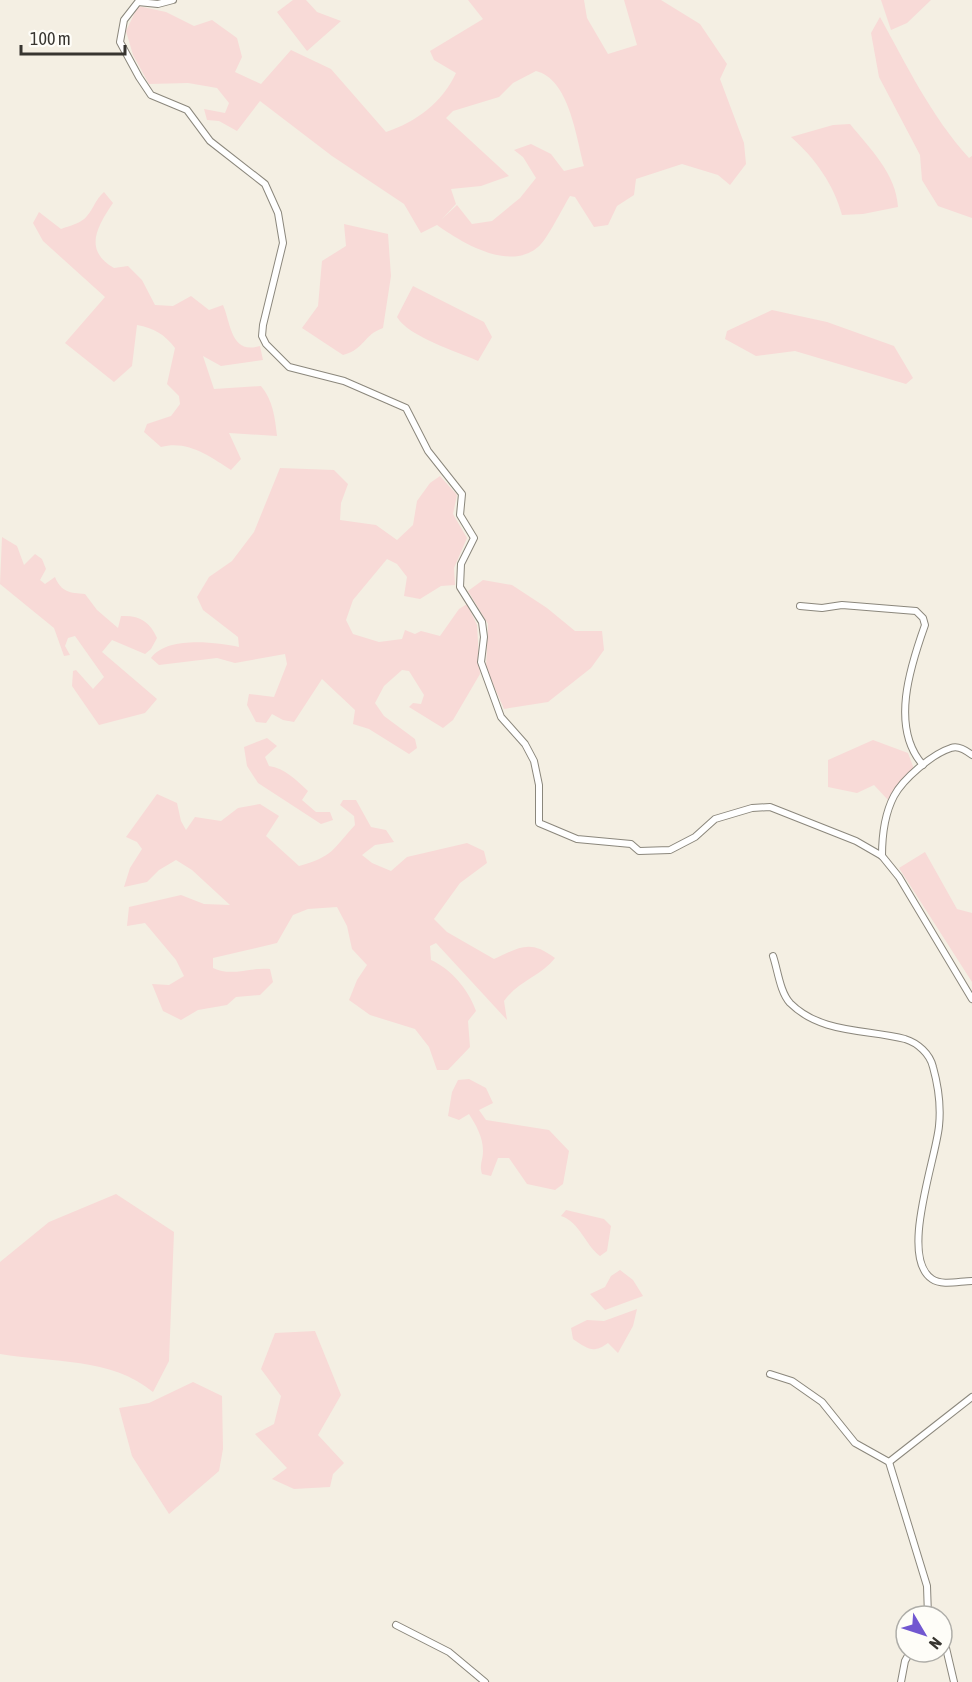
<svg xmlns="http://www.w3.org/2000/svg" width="972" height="1682" font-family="'Asap Condensed',sans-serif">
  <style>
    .green { fill: #f8dad7; fill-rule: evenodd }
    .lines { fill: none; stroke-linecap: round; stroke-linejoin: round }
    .minor-casing { stroke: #8b877c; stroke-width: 8 }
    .minor { stroke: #fff; stroke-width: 6 }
  </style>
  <rect width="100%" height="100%" fill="#f4efe3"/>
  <!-- green -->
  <g class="green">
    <polygon points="293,0 306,0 317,12 341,21 307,51 277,12"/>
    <path d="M468 0H584L587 18 608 54 637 45 624 0H661L700 24 727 64 720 79 744 143 746 164 730 185 718 175 682 164 636 179 634 195 617 206 608 225 594 227 575 197 570 196C563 207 547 240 538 247 509 272 461 242 437 225L421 233 404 204 332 156 260 101 237 131 219 121 207 120 204 109 225 113 229 103 217 88 188 83 149 84 133 55 126 31 138 6 166 12 194 26 212 20 237 38 242 57 235 72 261 84 291 50 331 69 386 132C416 122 442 103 456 73L434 60 430 51 483 19ZM536 71C569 79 576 136 584 166L564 171 551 154 531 144 514 150 523 157 536 178 520 198 492 221 472 224 457 205 442 219 456 204 451 189 481 186 509 176 446 118 453 111 499 97 513 83Z"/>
    <polygon points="881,0 931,0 907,23 891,30"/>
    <path d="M880 17C907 66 931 116 969 158L972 156V218L938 206 922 180 920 155 879 77 871 33Z"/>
    <path d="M850 124C870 149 896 173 898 207L863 214 842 215C834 185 815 158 791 137L833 125Z"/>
    <path d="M104 192 113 203C97 227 83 250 114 268L128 266 142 280 155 305 173 306 191 296 209 310 223 305C231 324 231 355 260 346L263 360 221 366 203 356 214 389 261 386C273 400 275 418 277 436L229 433 241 459 231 470C209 456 188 440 161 447L144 432 147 424 171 416 180 404 179 396 167 384 175 348C164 334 154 328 137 325L132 366 114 382 65 343 105 297 43 241 33 223 39 212 61 229C69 226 82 223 87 216 94 208 95 200 104 192Z"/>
    <path d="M344 224 388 234 391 276 383 328C363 335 365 349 343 355L302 328 318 306 322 261 346 246Z"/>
    <path d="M413 286 484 322 492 337 478 361C456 351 409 337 397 317Z"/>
    <polygon points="772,310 827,322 894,346 913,378 906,384 795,351 756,356 725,339 727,331"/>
    <path d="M280 468 334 470 348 484 341 503 340 520 376 525 397 540 413 525 417 501 430 483 440 476 457 495 453 514 467 538 454 568 455 585 441 586 420 599 404 596 407 577 397 564 387 559 353 600 346 620 353 634 379 642 402 639 405 630 415 634 421 631 440 636 459 609 467 604 477 625 480 674 453 720 443 728 409 707 413 703 421 704 424 695 409 671 402 670 384 686 375 703 384 716 415 739 417 748 409 754 369 729 353 724 355 710 322 679 294 722 283 720 272 714 266 723 256 722 247 705 249 694 274 697 287 664 285 654 235 663 217 658 159 665 151 658C167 636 215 642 239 647L238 637 203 610 197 597 209 577 232 561 254 532Z"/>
    <path d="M2 537 17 546 24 565 35 554 42 559 46 569 40 580 45 584 55 577C61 592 70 593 85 594L97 610 118 628 121 616C140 615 150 622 157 638L151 649 145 654 112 640 102 652 157 699 145 713 99 725 72 686 73 671 76 670 93 689 104 677 75 636 68 638 65 646 70 655 64 656 54 628 0 584Z"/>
    <polygon points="483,580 512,585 547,608 575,631 602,631 604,650 591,668 548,702 504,709 486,668 488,624 468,591"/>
    <path d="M267 738 277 746 265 757 269 766C285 768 296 780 308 791L302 800 316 812H330L333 820 321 824 258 783 247 766 244 747Z"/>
    <polygon points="873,740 908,753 914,769 889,801 874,785 857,793 828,787 828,760"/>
    <path d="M157 794 177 803 181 821 186 830 195 817 221 821 238 808 260 804 279 816 266 836 299 866C334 856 332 850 355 825L354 816 340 805 343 800H356L371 827 386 830 394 842 375 845 362 855 372 863 391 871 407 857 467 843 484 851 487 863 460 883 434 919 447 932 494 959C520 947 530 939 555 958 541 976 517 982 504 1001L507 1020 436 943 430 946 431 960C451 969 469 990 476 1011L468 1021 470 1047 448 1070H437L429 1047 415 1029 370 1015 349 1000 357 980 367 965 352 949 347 926 337 907 308 909 293 915 277 943 213 958V968C231 977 249 967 270 969L273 982 260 995 236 997 227 1005 198 1010 181 1020 163 1011 152 984 169 985 184 976 176 960 145 923 127 926 129 907 181 895 204 904 230 905 192 870 176 860 159 870 147 882 124 887 130 868 142 849 137 842 126 837Z"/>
    <polygon points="925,852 957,909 972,913 972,982 899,868"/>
    <path d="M469 1079 486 1088 493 1103 479 1110 486 1120 549 1130 569 1151 563 1184 555 1190 527 1184 509 1158H498L491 1176 482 1174C479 1164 483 1161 483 1151 483 1137 476 1125 469 1114L459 1120 448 1116 452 1092 458 1080Z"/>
    <path d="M116 1194 174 1232 169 1361 153 1392C111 1357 52 1363 0 1354V1262L49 1222Z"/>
    <path d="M566 1210 604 1219 611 1226 607 1251 600 1256C585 1245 580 1222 561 1216Z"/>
    <polygon points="620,1270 633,1280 643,1296 605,1310 590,1294 605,1287 611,1276"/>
    <path d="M637 1309 633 1326 618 1353 608 1343C593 1354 588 1349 573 1339L571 1328 587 1320 604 1321Z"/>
    <polygon points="315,1331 341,1395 318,1435 344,1463 333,1474 330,1487 294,1489 272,1479 287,1468 255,1434 274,1424 281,1396 261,1369 275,1333"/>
    <polygon points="193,1382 222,1396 223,1449 219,1471 169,1514 132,1456 119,1408 149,1403"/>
  </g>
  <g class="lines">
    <!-- minor casing -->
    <g class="minor-casing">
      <g id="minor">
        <polyline points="173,0 158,4 138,2 124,20 120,42 139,77 151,95 187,110 210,141 265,184 278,213 283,243 263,325 262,336 266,344 289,367 344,381 406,408 428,451 462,494 460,515 474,538 461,564 460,587 482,622 484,637 481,662 501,717 525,744 534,761 539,785 539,823 577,839 631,844 639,851 670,850 695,837 715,819 752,808 770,807 856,841 882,856 899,877 972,999"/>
        <path d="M800 606 822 608 842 605 916 611 923 618 925 625C910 667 890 728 923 765"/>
        <path d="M882 856C882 835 884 815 894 796 903 779 932 754 951 748 958 745 967 751 972 755"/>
        <path d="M773 956C778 971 780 992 790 1003 821 1034 867 1029 905 1039 918 1043 930 1054 933 1067 938 1085 941 1107 939 1126 936 1159 899 1257 932 1279 942 1286 960 1281 972 1281"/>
        <polyline points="770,1374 792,1381 822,1402 855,1443 889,1462 927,1586 928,1616"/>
        <polyline points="889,1462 972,1397"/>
        <polyline points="396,1625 449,1652 485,1682"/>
        <polyline points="942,1631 954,1682"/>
        <polyline points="901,1682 905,1661 910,1652"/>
      </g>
    </g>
    <!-- minor -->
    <use href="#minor" class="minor"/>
  </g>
  <!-- north arrow -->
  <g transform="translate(924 1634) rotate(129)"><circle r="28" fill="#fefdf8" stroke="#aeada8" stroke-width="1.5"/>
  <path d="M0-4.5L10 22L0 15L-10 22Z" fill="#7157d0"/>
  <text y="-9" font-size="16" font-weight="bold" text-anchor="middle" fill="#373530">N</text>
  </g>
  <!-- scale -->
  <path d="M21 45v9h104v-9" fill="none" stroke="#373530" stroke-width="3"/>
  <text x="30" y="45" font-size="18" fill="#373530" stroke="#fefdf8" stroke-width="4.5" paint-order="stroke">100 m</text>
</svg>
